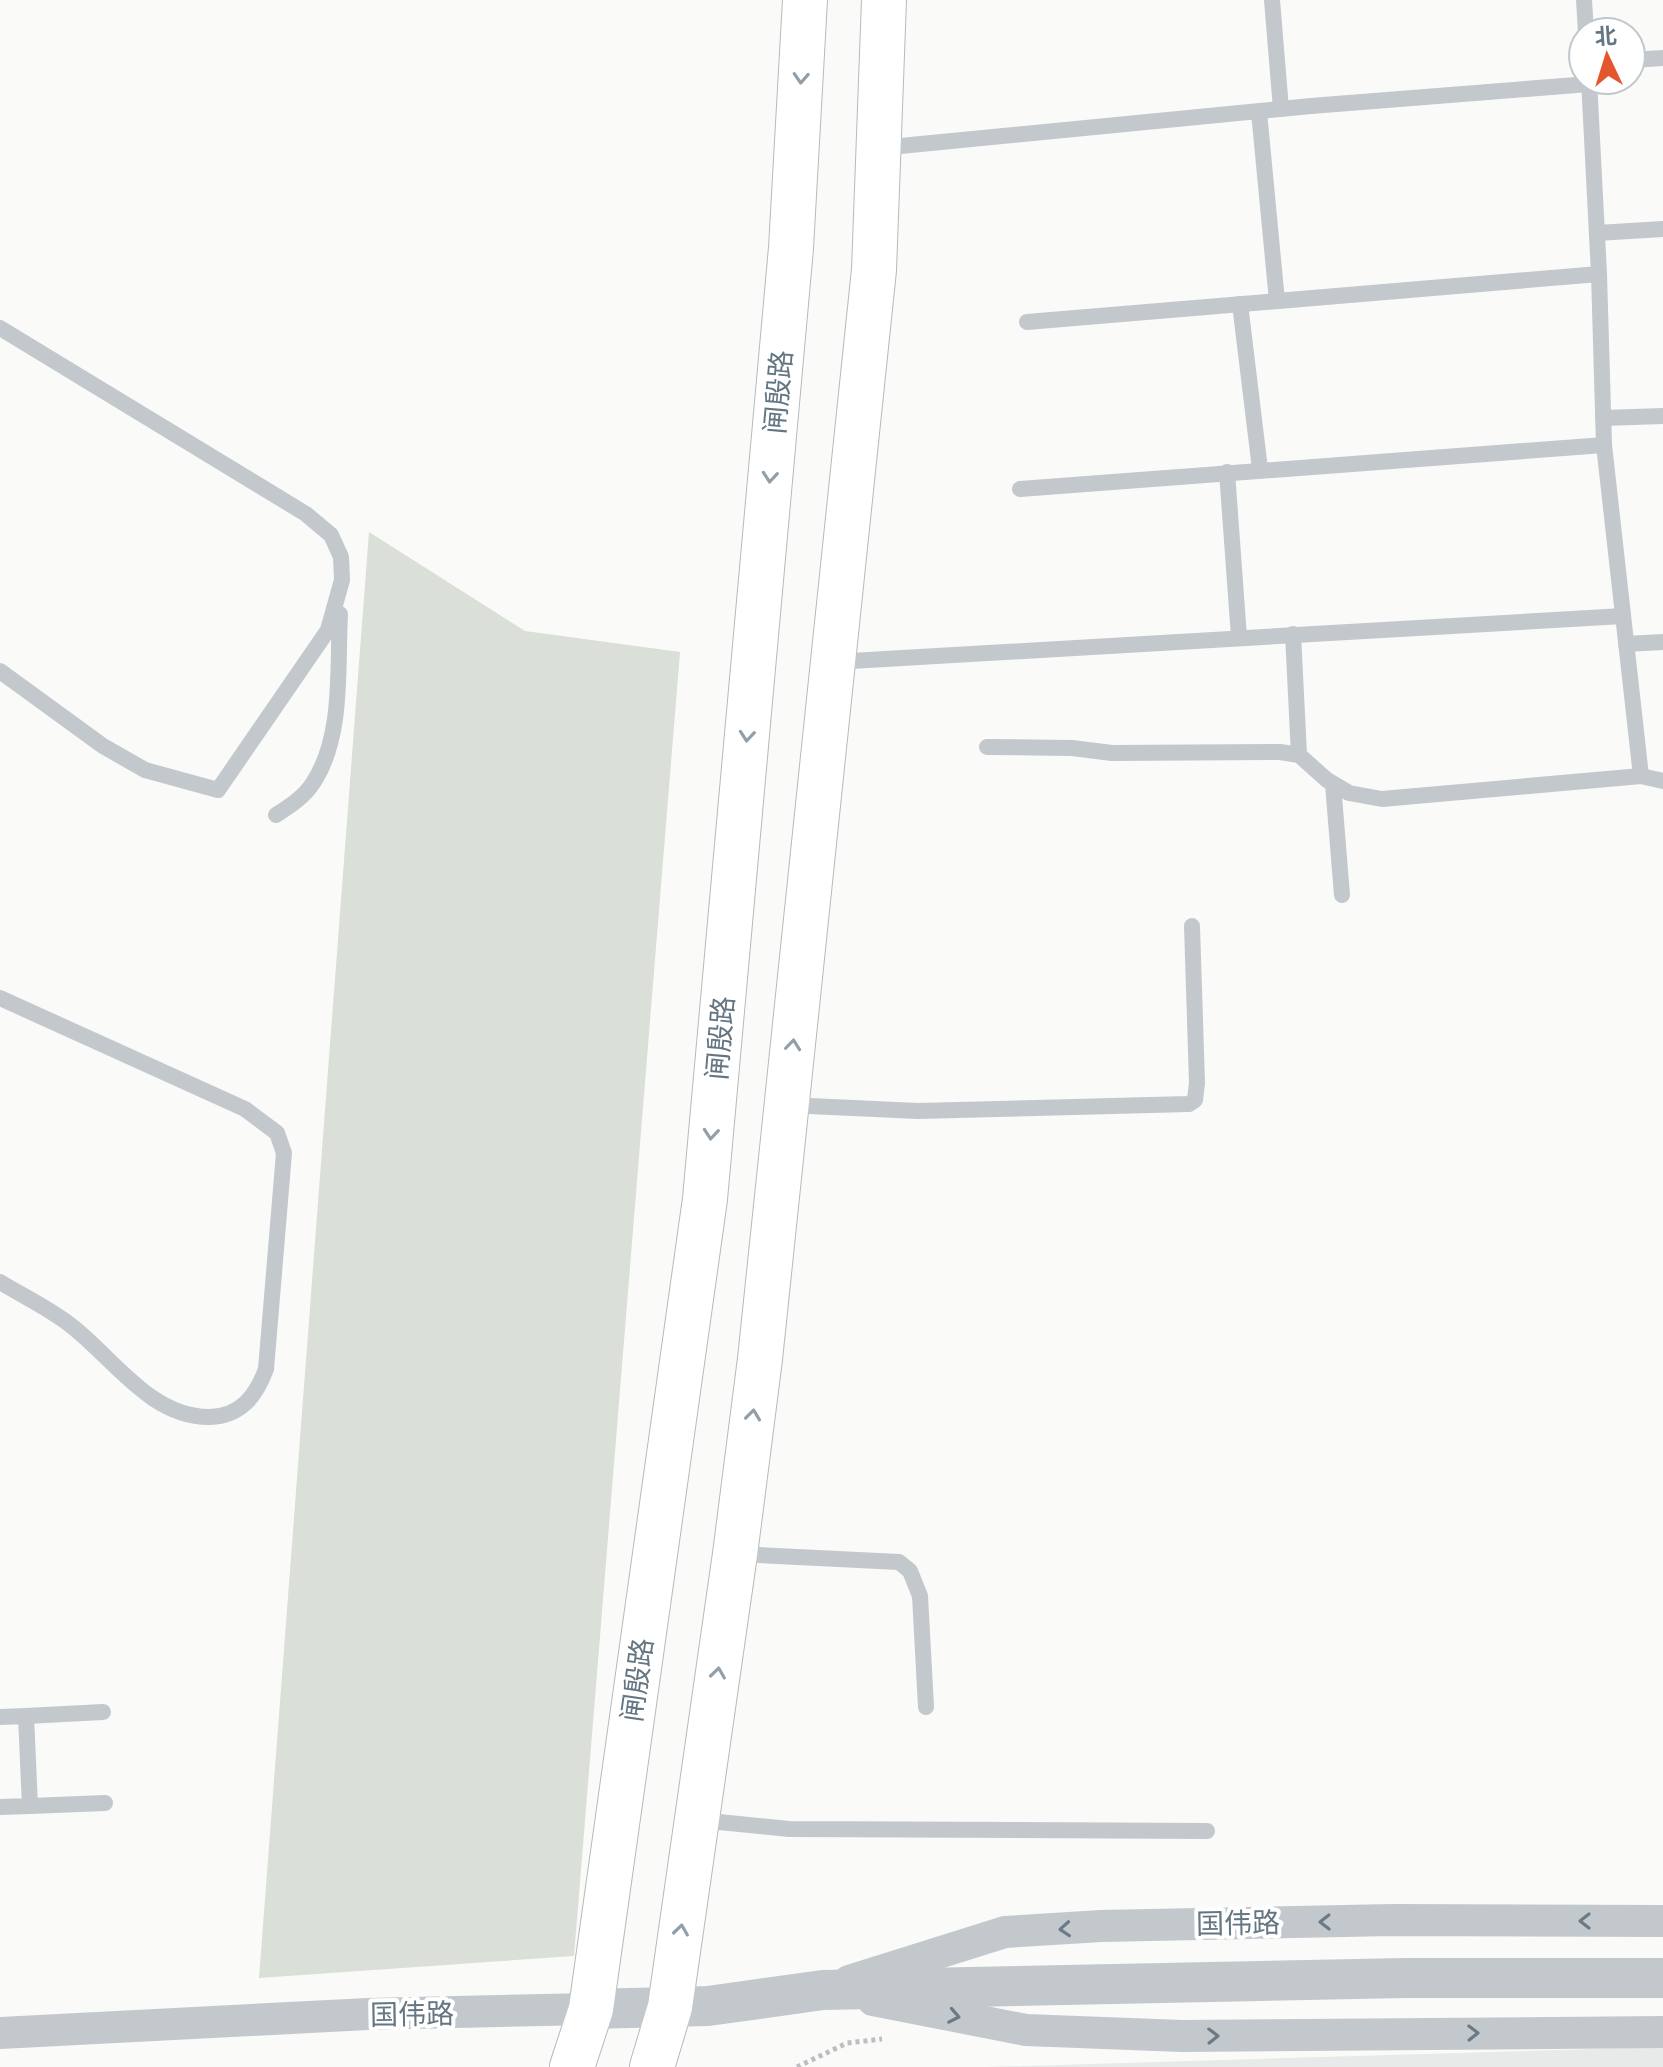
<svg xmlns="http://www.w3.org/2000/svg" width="1663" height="2067" font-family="'Sofia Sans Condensed','Noto Sans SC',sans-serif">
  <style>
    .built { fill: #e8e9e9 }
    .green { fill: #dadfd7 }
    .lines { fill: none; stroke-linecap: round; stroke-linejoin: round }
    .primary-casing { stroke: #b5babe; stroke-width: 46 }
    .path { stroke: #bbbfc2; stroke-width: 5; stroke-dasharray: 4 4; stroke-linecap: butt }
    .service { stroke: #c3c8cc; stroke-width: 16 }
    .minor { stroke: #c3c8cc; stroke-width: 32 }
    .tertiary { stroke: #c3c8cc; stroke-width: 40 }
    .primary { stroke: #fff; stroke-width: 44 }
    .oneway { stroke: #939fa8 }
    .oneway2 { stroke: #6a7a87 }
    .labels { text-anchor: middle; stroke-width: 8; stroke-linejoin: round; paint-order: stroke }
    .street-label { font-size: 28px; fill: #657683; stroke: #fff }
  </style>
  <rect width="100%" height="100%" fill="#fafaf8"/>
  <!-- built -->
  <polygon class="built" points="1657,2047 1663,2047 1663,2067 987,2067"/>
  <!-- green -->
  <polygon class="green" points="369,532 525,631 680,652 574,1956 259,1978"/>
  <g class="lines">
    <!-- primary casing -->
    <g class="primary-casing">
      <g id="primary">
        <polyline points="572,2067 591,2009 705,1199 791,248 805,0"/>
        <polyline points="652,2067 670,2007 735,1554 760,1359 874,270 884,0"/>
      </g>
    </g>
    <!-- path -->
    <polyline class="path" points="797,2067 847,2043 882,2039"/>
    <!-- service -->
    <g class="service">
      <polyline points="1272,0 1281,109"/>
      <polyline points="1584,0 1586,32"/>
      <polyline points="1631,60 1663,58"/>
      <polyline points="1589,80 1599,274 1604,445 1641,776"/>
      <polyline points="1259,112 1277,301"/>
      <polyline points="880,148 1311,106 1589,84"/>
      <polyline points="1597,233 1663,229"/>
      <polyline points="1240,304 1260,469"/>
      <polyline points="1027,322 1599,274"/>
      <polyline points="0,328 306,514 331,535 341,557 342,580 328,630 218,790 145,770 103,746 0,671"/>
      <polyline points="1603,418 1663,416"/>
      <polyline points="1227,472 1239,637"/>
      <polyline points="1020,489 1604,445"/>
      <polyline points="1293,634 1299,755"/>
      <polyline points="1626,644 1663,642"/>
      <polyline points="834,662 1623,616"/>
      <polyline points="987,747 1072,748 1112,753 1280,752 1299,755 1327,780 1349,793 1382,799 1641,776 1663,781"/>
      <polyline points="1333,784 1342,895"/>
      <path d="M276 815C290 806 304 797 313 783 344 736 337 668 340 614"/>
      <path d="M0 998 245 1109 277 1133 284 1153 266 1369C256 1396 241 1416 210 1417 150 1418 112 1356 69 1324 48 1308 23 1296 0 1282"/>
      <polyline points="788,1105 918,1111 1189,1104 1195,1100 1197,1083 1192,926"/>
      <polyline points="737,1554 899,1562 910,1571 920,1596 926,1707"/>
      <polyline points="26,1716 103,1712"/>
      <polyline points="0,1717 26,1716 30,1806 0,1807"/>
      <polyline points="30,1806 105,1803"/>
      <polyline points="699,1820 789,1829 1207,1831"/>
    </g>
    <!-- minor -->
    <g class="minor">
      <polyline points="849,1981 1005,1932 1101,1926 1393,1920 1663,1921"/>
      <polyline points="873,2000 1026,2030 1182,2036 1663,2032"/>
      <polyline points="0,2033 368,2014 591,2009"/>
    </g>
    <!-- tertiary -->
    <polyline class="tertiary" points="591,2009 708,2006 823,1990 1405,1978 1663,1978"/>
    <!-- primary -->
    <use href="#primary" class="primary"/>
  </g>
  <!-- one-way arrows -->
  <defs><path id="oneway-chevron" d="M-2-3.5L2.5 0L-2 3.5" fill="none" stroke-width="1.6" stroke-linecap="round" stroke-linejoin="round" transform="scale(2)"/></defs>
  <g class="oneway">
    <use href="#oneway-chevron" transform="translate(801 78) rotate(93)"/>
    <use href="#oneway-chevron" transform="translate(770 477) rotate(95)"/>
    <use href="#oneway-chevron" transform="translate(747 736) rotate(95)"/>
    <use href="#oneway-chevron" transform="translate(793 1045) rotate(-84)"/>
    <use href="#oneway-chevron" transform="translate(711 1134) rotate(95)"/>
    <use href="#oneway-chevron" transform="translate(753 1415) rotate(-83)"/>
    <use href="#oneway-chevron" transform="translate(718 1673) rotate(-82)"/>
    <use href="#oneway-chevron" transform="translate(681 1930) rotate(-82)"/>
  </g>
  <g class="oneway2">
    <use href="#oneway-chevron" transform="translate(1585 1921) rotate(-180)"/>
    <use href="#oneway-chevron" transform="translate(1325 1922) rotate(179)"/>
    <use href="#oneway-chevron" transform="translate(1065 1929) rotate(176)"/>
    <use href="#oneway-chevron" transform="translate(954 2016) rotate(11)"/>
    <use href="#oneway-chevron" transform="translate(1473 2033) rotate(-1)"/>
    <use href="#oneway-chevron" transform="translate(1213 2036) rotate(-1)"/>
  </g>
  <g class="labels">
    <!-- street labels -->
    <g class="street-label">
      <text transform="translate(778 392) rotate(-85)" y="10">闸殷路</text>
      <text transform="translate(720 1038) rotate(-85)" y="10">闸殷路</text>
      <text transform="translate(637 1680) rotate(-82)" y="10">闸殷路</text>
      <text transform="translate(1238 1923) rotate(-1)" y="10">国伟路</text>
      <text transform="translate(412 2014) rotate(-1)" y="10">国伟路</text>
    </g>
  </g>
  <!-- north arrow -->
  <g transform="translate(1607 56) rotate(356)"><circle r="38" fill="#ffffff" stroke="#c1c8cd" stroke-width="2"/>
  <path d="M0-6L14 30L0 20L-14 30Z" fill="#e4572e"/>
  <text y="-12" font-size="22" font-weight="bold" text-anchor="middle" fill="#657683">北</text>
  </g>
</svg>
